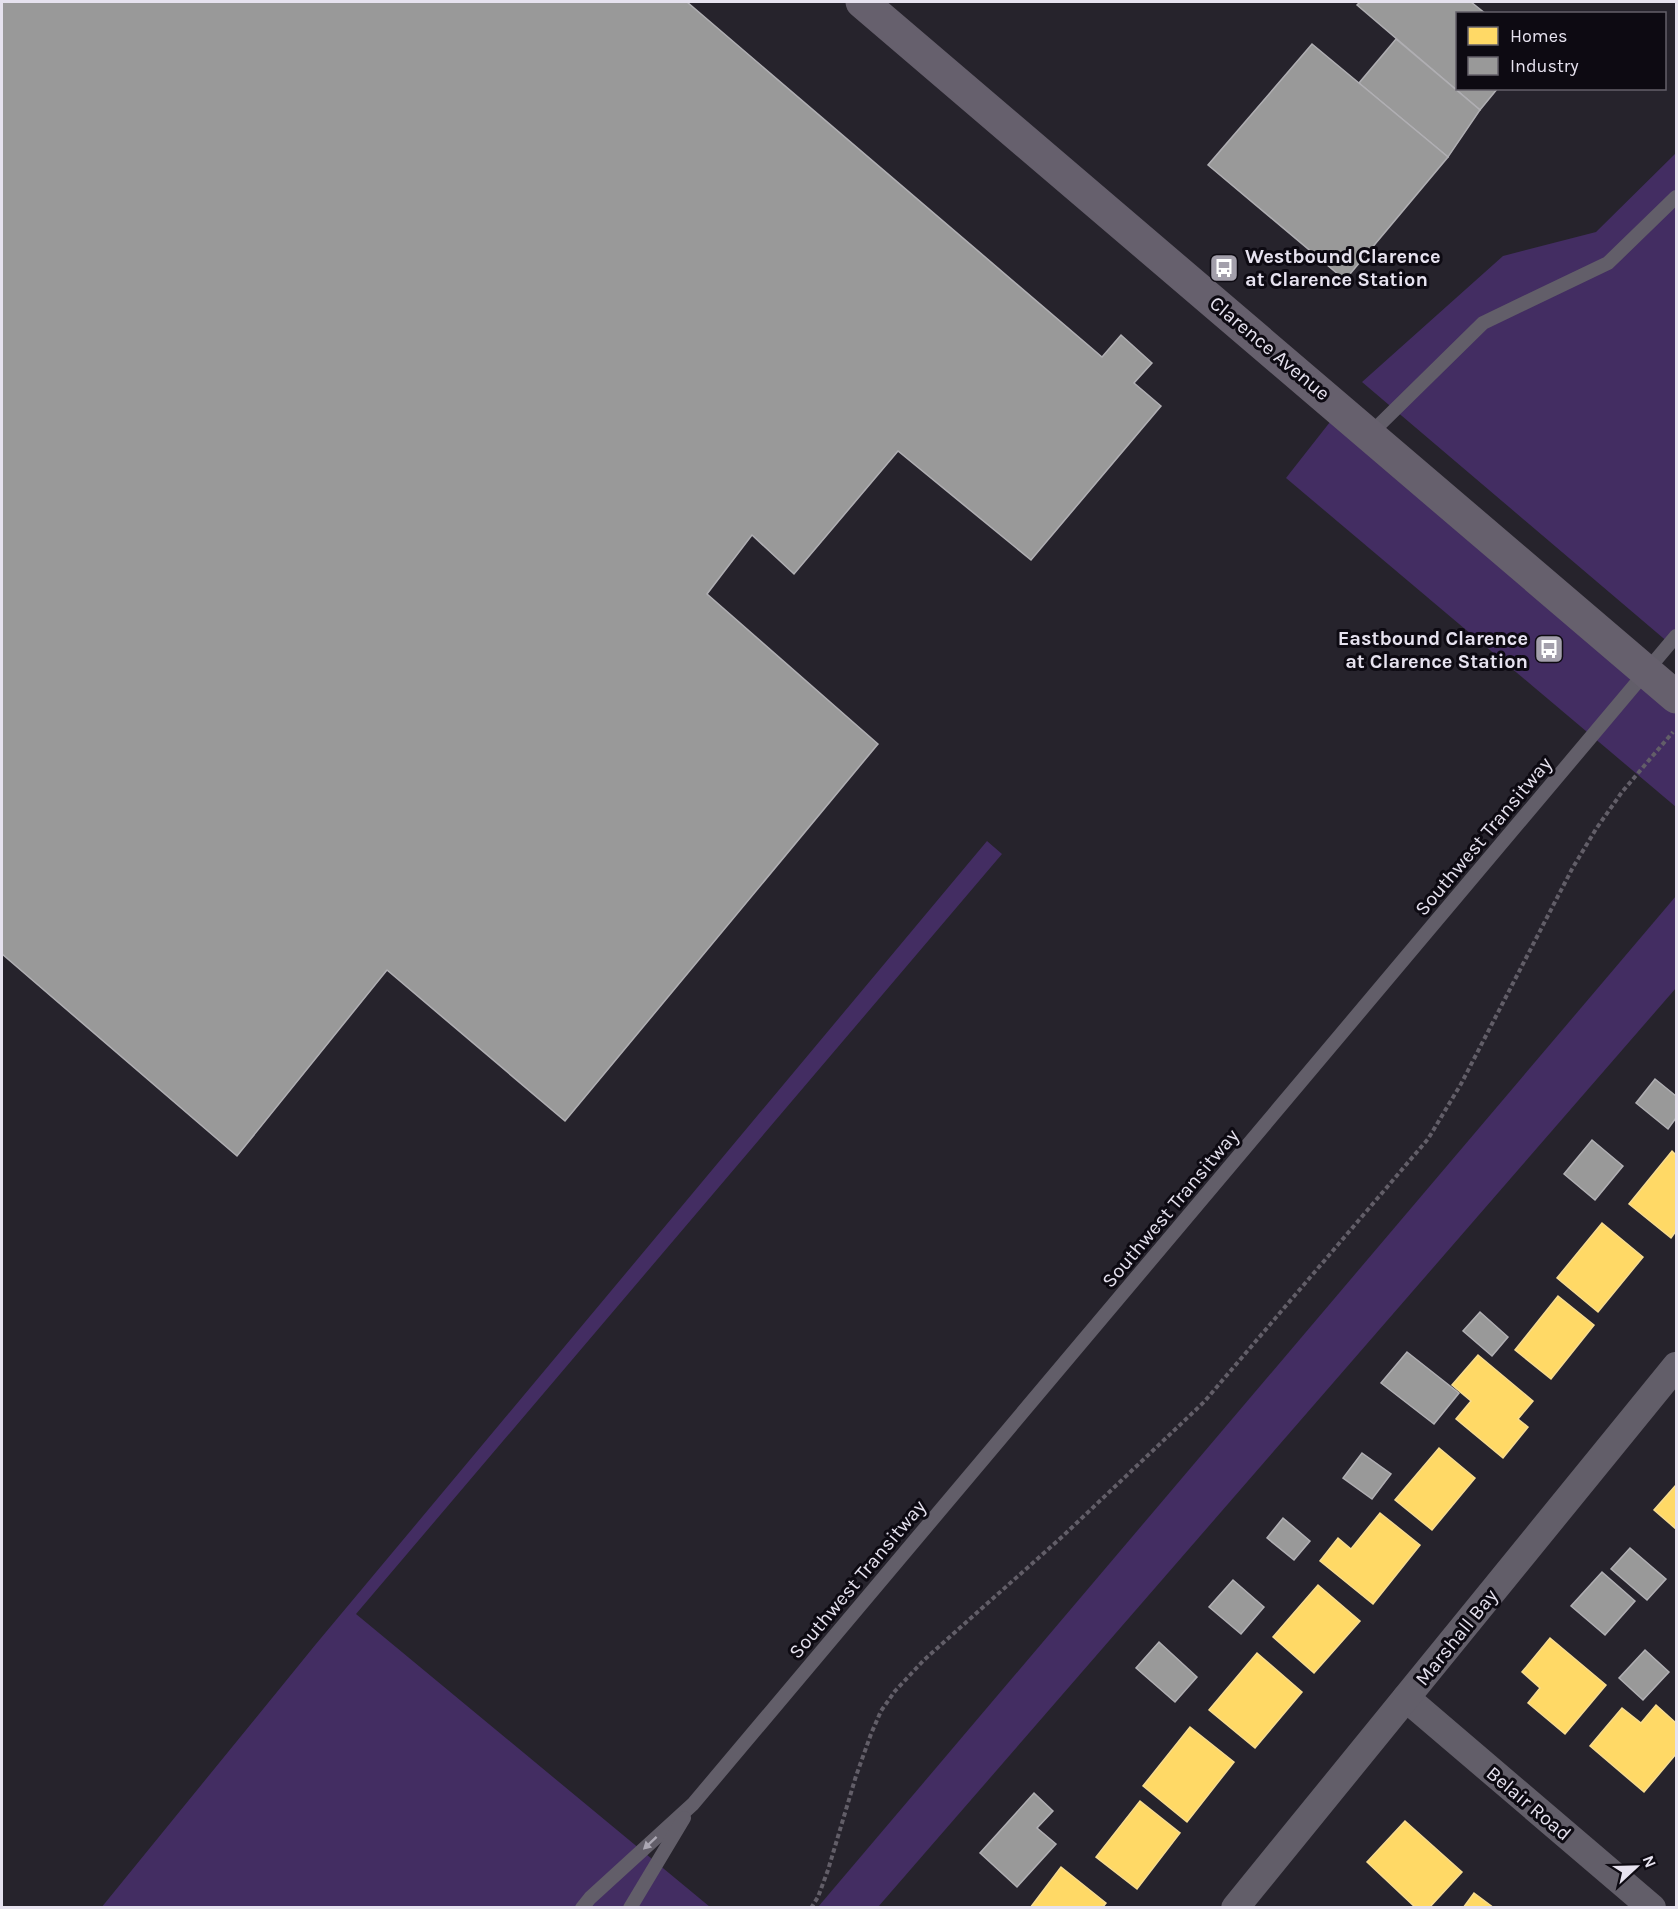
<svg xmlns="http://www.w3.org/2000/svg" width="1678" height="1909" font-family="Karla,sans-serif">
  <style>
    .green { fill: #432d62 }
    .homes { fill: #ffd966; stroke: #f8dc8f; stroke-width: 1.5 }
    .industry { fill: #999; stroke: #b0afb3; stroke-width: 1.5 }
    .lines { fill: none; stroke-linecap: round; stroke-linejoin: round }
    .path { stroke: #625e68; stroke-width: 4; stroke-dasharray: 4.5 3; stroke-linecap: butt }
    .lane { stroke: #625e69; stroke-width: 14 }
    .street { stroke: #625e69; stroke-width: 28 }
    .secondary { stroke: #66606d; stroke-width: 33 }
    .oneway { fill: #aba7b3 }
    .labels { text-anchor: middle; stroke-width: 6; stroke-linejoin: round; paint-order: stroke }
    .poi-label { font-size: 20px; font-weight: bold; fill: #e6e2ef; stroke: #0d0a12; text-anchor: start }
    .street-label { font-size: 20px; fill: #e6e2ef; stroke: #0d0a12 }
  </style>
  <rect width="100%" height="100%" fill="#26232c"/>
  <!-- green -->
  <g class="green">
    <polygon points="1676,153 1676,649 1362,382 1503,256 1596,232"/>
    <polygon points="1341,408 1676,697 1676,807 1286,478"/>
    <polygon points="987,841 1002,854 356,1614 710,1907 101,1908 316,1644"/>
    <polygon points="1676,896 1676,988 878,1907 818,1907"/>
  </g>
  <!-- homes -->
  <g class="homes">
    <polygon points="1672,1151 1676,1155 1676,1231 1671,1238 1629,1204"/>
    <polygon points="1602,1223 1643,1257 1598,1312 1557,1278"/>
    <polygon points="1558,1296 1594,1325 1551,1379 1515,1350"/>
    <polygon points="1478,1355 1533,1401 1518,1419 1528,1427 1503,1458 1456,1419 1471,1401 1452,1385"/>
    <polygon points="1439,1448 1475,1478 1432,1530 1395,1500"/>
    <polygon points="1676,1485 1676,1529 1654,1510"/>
    <polygon points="1380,1513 1420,1545 1373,1604 1320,1561 1338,1538 1351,1549"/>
    <polygon points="1318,1585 1360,1621 1314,1673 1273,1637"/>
    <polygon points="1550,1638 1606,1685 1565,1734 1528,1703 1540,1688 1522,1672"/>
    <polygon points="1257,1653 1302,1692 1255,1748 1209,1710"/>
    <polygon points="1656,1705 1676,1723 1676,1754 1644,1792 1590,1746 1622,1708 1641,1723"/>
    <polygon points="1190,1727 1234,1762 1187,1822 1143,1786"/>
    <polygon points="1140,1801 1180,1833 1137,1889 1096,1857"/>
    <polygon points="1405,1821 1462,1872 1429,1908 1416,1908 1367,1862"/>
    <polygon points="1061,1867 1106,1903 1102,1908 1030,1908"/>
    <polygon points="1474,1893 1494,1908 1463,1908"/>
  </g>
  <!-- industry -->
  <g class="industry">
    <polygon points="2,2 687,2 1102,357 1121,335 1152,363 1134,383 1161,406 1031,560 898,451 794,574 752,535 707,594 878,744 565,1121 387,970 237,1156 2,954"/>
    <polygon points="1360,2 1471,2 1486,14 1458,14 1458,88 1498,88 1480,110 1357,5"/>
    <polygon points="1396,39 1480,110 1448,157 1359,83"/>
    <polygon points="1312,44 1448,157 1345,280 1208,165"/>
    <polygon points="1655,1079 1676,1096 1676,1118 1668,1129 1636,1103"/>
    <polygon points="1592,1140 1623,1166 1595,1200 1564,1174"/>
    <polygon points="1480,1312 1508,1337 1492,1356 1463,1331"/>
    <polygon points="1407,1352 1459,1393 1434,1424 1381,1383"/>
    <polygon points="1362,1453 1391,1474 1372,1499 1343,1478"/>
    <polygon points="1283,1518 1310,1541 1294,1560 1267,1538"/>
    <polygon points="1630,1548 1666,1579 1647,1600 1611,1569"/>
    <polygon points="1602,1572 1635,1601 1605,1635 1571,1606"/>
    <polygon points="1233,1580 1264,1607 1241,1634 1209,1607"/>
    <polygon points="1159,1642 1197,1677 1175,1702 1136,1668"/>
    <polygon points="1645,1650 1669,1672 1643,1700 1619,1678"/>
    <polygon points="1034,1793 1053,1811 1037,1828 1056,1844 1017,1887 980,1853"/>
  </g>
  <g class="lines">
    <!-- path -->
    <polyline class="path" points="811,1908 818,1897 828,1870 856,1776 871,1734 881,1711 895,1691 924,1660 1064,1535 1204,1402 1428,1139 1461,1084 1572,869 1596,829 1622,792 1673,732"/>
    <!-- lane -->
    <g class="lane">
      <polyline points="1370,434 1483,323 1608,263 1676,197"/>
      <polyline points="582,1908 590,1898 693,1804 1676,636"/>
      <polyline points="630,1908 684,1818"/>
    </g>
    <!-- street -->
    <g class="street">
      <polyline points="1406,1698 1652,1908"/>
      <polyline points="1235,1908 1676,1366"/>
    </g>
    <!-- secondary -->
    <polyline class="secondary" points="862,2 1676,697"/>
  </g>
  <!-- one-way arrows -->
  <defs><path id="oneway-solid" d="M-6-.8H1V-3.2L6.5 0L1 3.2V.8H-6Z" transform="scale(1.5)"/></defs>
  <use class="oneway" href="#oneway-solid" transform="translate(650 1843) rotate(137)"/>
  <!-- icons -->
  <defs>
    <g id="bus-square" transform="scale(1.5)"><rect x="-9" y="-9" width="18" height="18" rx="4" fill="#a39fab" stroke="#0d0a12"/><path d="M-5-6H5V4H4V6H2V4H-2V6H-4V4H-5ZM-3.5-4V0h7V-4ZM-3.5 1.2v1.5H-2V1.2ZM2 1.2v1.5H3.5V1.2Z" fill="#fff"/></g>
  </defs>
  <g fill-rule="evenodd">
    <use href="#bus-square" x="1224" y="268"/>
    <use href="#bus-square" x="1549" y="649"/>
  </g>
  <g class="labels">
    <!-- poi labels -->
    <g class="poi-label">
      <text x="1245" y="263">Westbound Clarence<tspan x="1245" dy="23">at Clarence Station</tspan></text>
      <text x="1528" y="645" text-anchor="end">Eastbound Clarence<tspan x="1528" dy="23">at Clarence Station</tspan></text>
    </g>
    <!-- street labels -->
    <g class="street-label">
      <text transform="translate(1270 348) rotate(40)" y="7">Clarence Avenue</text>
      <text transform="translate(1483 836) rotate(-50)" y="7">Southwest Transitway</text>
      <text transform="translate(1170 1208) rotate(-50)" y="7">Southwest Transitway</text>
      <text transform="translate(857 1579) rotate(-50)" y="7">Southwest Transitway</text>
      <text transform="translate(1456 1637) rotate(-51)" y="7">Marshall Bay</text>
      <text transform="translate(1529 1803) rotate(40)" y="7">Belair Road</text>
    </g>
  </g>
  <!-- border -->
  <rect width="1678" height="1909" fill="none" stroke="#e6e2ef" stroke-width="6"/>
  <!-- legend -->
  <rect x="1456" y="12" width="210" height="78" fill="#0d0a12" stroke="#64606a" stroke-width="1.5"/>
  <rect x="1468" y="27" width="30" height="18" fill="#ffd966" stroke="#64606a" stroke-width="1.5"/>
  <text x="1510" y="42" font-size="18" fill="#e6e2ef">Homes</text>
  <rect x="1468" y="57" width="30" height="18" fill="#999999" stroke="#64606a" stroke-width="1.5"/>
  <text x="1510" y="72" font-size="18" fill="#e6e2ef">Industry</text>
  <!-- north arrow -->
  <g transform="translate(1636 1867) rotate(68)" stroke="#0d0a12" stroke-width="4.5" paint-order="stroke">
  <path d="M0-4.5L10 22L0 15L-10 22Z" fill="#e6e2ef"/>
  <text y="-9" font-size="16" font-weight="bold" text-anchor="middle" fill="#e6e2ef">N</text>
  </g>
</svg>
